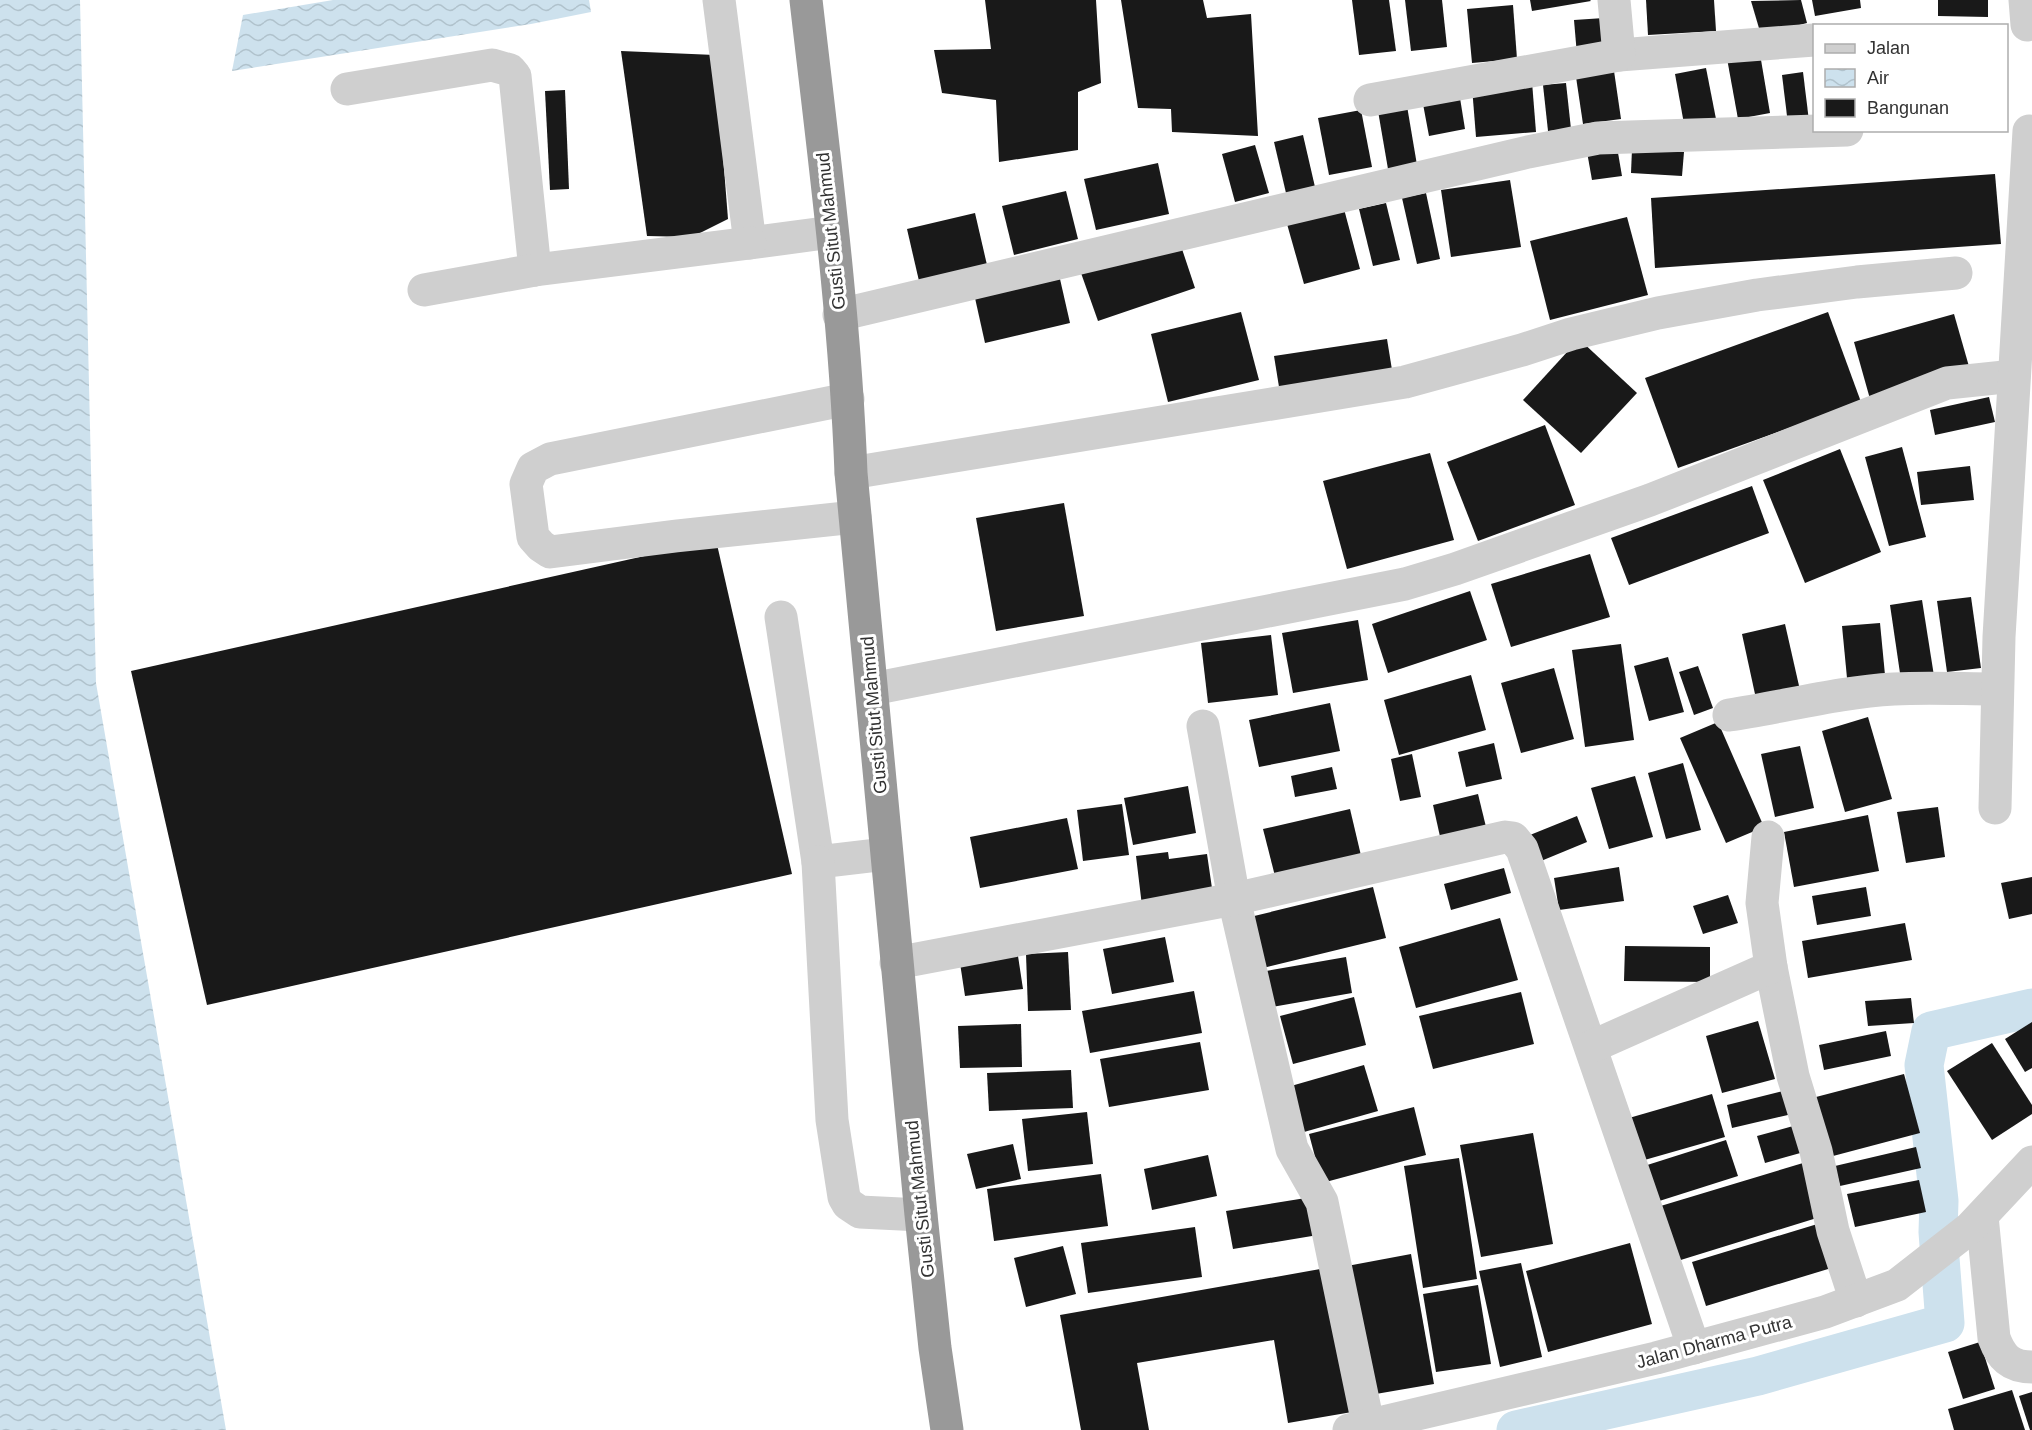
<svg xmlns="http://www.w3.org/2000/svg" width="2032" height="1430" font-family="Arial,sans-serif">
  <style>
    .water { fill: url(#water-waves) }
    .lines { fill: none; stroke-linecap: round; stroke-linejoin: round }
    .canal { stroke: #cde1ed; stroke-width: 39 }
    .building { fill: #191919 }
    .minor { stroke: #cfcfcf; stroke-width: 33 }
    .highway { stroke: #999; stroke-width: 33 }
    .labels { text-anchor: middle; stroke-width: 6; stroke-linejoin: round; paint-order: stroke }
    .street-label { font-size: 18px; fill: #323232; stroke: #fff }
  </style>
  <defs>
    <pattern id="water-waves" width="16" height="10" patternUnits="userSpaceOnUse" patternTransform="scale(1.5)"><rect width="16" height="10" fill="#cde1ed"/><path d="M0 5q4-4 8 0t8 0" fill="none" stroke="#b0c2cc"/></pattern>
  </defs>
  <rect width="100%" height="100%" fill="#fff"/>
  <!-- water -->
  <g class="water">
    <polygon points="0,0 80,0 96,683 226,1430 0,1430"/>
    <polygon points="333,0 589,0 591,12 531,24 232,71 243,15"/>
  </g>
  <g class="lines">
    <!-- canal -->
    <polyline class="canal" points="1516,1430 1758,1376 1945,1323 1938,1232 1939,1201 1924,1065 1931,1031 2032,1008"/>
  </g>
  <!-- building -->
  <g class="building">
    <polygon points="985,0 1096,0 1101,83 1078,92 1078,150 999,162 996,100 942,93 934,50 991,49"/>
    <polygon points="1121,0 1203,0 1207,18 1251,14 1258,136 1172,132 1171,109 1138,108"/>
    <polygon points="1352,0 1389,0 1396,51 1359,55"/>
    <polygon points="1405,0 1442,0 1447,47 1411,51"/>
    <polygon points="1530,0 1590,0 1591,1 1532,11"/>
    <polygon points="1646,0 1714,0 1716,31 1648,35"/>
    <polygon points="1801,0 1807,23 1761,35 1751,1"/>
    <polygon points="1812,0 1860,0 1861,8 1815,16"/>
    <polygon points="1938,0 1988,0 1988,17 1938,16"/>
    <polygon points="1513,5 1517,59 1472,63 1467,9"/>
    <polygon points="1604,18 1607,54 1577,55 1574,20"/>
    <polygon points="1759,48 1770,113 1738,119 1726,53"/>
    <polygon points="621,51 715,55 728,219 692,237 647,236"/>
    <polygon points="1706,68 1716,119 1684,124 1675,74"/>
    <polygon points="1614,71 1621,119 1583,124 1576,77"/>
    <polygon points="1803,72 1809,121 1788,124 1782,75"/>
    <polygon points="1532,82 1536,132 1476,137 1472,87"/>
    <polygon points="1566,83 1571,129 1548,131 1543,85"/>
    <polygon points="565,90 569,189 550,190 545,91"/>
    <polygon points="1460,98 1465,129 1429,136 1423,104"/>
    <polygon points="1407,106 1417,165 1388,169 1378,111"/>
    <polygon points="1361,110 1372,167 1329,175 1318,118"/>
    <polygon points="1303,135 1315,187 1286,193 1274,142"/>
    <polygon points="1255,145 1269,193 1235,202 1222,154"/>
    <polygon points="1617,147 1622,176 1592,180 1587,152"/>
    <polygon points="1632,149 1684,152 1682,176 1631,173"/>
    <polygon points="1158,163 1169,214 1096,230 1084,179"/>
    <polygon points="1995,174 2001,244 1655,268 1651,198"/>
    <polygon points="1510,180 1521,247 1451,257 1441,190"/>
    <polygon points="1066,191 1078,239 1014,255 1002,206"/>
    <polygon points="1426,193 1440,259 1417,264 1402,198"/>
    <polygon points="1386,203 1400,260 1373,266 1359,209"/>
    <polygon points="1344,209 1360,269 1304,284 1287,224"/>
    <polygon points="975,213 987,265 919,281 907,229"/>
    <polygon points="1627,217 1648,295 1550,320 1530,241"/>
    <polygon points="1179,240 1195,288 1098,321 1081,273"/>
    <polygon points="1060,279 1070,323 985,343 975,298"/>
    <polygon points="1241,312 1259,380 1168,402 1151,334"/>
    <polygon points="1828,312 1861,402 1678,468 1645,378"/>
    <polygon points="1954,314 1970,370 1870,399 1854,342"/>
    <polygon points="1387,339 1393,376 1280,393 1274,356"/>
    <polygon points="1579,339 1637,393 1581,453 1523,400"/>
    <polygon points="1989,397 1995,422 1935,435 1930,410"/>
    <polygon points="1545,425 1575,505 1478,541 1447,462"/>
    <polygon points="1902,447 1926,537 1889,546 1865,457"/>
    <polygon points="1840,449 1881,552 1805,583 1763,480"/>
    <polygon points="1430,453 1454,540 1347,569 1323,481"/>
    <polygon points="1970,466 1974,500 1921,505 1917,472"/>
    <polygon points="1752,486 1769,533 1629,585 1611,538"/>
    <polygon points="1064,503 1084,616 996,631 976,518"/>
    <polygon points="716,540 792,874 207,1005 131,671"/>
    <polygon points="1590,554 1610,617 1511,647 1491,584"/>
    <polygon points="1470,591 1487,640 1388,673 1372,624"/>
    <polygon points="1971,597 1981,668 1947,672 1937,601"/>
    <polygon points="1922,600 1934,676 1901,680 1890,605"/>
    <polygon points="1358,620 1368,680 1293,693 1282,633"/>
    <polygon points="1880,623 1885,675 1847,678 1842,626"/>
    <polygon points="1785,624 1802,699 1758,708 1742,634"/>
    <polygon points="1271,635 1278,695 1208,703 1201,643"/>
    <polygon points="1621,644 1634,740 1585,747 1572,650"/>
    <polygon points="1668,657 1684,712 1649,721 1634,666"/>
    <polygon points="1698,666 1713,708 1694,715 1679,672"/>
    <polygon points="1554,668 1574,739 1521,753 1501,683"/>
    <polygon points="1471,675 1486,730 1399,755 1384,700"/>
    <polygon points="1330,703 1340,751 1259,767 1249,720"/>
    <polygon points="1868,717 1892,799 1845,812 1822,731"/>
    <polygon points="1718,722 1764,827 1726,843 1680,738"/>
    <polygon points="1494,743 1502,779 1466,787 1458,752"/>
    <polygon points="1800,746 1814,808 1775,817 1761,754"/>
    <polygon points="1412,754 1421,797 1400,801 1391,759"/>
    <polygon points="1683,763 1701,830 1666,839 1648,773"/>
    <polygon points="1332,767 1337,789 1295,797 1291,776"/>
    <polygon points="1635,776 1653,837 1609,849 1591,788"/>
    <polygon points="1188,786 1196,833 1133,845 1124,798"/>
    <polygon points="1478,794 1487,831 1441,841 1433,805"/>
    <polygon points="1122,804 1129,855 1083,861 1077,810"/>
    <polygon points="1938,807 1945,857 1906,863 1897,812"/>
    <polygon points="1350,809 1363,864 1277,884 1263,829"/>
    <polygon points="1868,815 1879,871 1794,887 1784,832"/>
    <polygon points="1577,816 1587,842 1541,861 1530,835"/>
    <polygon points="1067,818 1078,869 980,888 970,837"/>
    <polygon points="1168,852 1169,859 1207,854 1213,895 1142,906 1136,856"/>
    <polygon points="1619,867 1624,901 1559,910 1554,878"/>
    <polygon points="1504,868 1511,893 1451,910 1444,884"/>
    <polygon points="2032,877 2032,914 2009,919 2001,883"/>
    <polygon points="1373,887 1386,938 1263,968 1250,917"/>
    <polygon points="1866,887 1871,916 1817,925 1812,896"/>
    <polygon points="1728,895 1738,923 1703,934 1693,906"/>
    <polygon points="1500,918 1518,980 1416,1008 1399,947"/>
    <polygon points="1905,923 1912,960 1808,978 1802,941"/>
    <polygon points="1165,937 1174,982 1112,994 1103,949"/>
    <polygon points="1625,946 1710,947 1710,982 1624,981"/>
    <polygon points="1068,952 1071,1010 1028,1011 1026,954"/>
    <polygon points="1018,956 1023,989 965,996 960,963"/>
    <polygon points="1346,957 1352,993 1272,1007 1266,971"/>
    <polygon points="1194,991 1202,1033 1090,1053 1082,1011"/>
    <polygon points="1521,992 1534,1044 1433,1069 1419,1016"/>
    <polygon points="1354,997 1366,1045 1293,1064 1280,1016"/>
    <polygon points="1911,998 1914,1023 1868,1026 1865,1001"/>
    <polygon points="1758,1021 1775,1079 1722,1093 1706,1036"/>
    <polygon points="2032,1022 2032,1068 2025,1072 2005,1039"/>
    <polygon points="1021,1024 1022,1067 960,1068 958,1026"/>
    <polygon points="1886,1031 1891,1056 1824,1070 1819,1045"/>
    <polygon points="1200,1042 1209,1090 1109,1107 1100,1059"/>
    <polygon points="1992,1043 2032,1105 2032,1114 1992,1140 1947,1071"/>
    <polygon points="1364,1065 1378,1111 1304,1132 1291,1086"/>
    <polygon points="1071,1070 1073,1108 989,1111 987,1073"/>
    <polygon points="1904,1074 1920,1133 1833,1156 1816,1097"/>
    <polygon points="1795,1088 1801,1112 1732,1128 1727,1105"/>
    <polygon points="1712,1094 1725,1137 1641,1161 1629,1118"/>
    <polygon points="1414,1107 1426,1155 1322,1183 1309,1134"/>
    <polygon points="1087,1112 1093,1164 1028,1171 1022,1119"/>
    <polygon points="1804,1123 1811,1150 1765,1163 1757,1136"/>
    <polygon points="1533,1133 1553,1244 1481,1257 1460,1145"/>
    <polygon points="1726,1140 1738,1176 1653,1203 1641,1167"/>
    <polygon points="1013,1144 1021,1179 976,1189 967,1154"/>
    <polygon points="1916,1147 1921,1168 1840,1186 1835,1166"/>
    <polygon points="1208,1155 1217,1196 1152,1210 1144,1169"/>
    <polygon points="1459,1158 1477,1279 1423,1288 1404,1166"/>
    <polygon points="1803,1163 1820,1217 1671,1263 1654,1208"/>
    <polygon points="1101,1174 1108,1226 994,1241 987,1189"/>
    <polygon points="1919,1180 1926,1212 1855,1227 1847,1194"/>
    <polygon points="1312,1197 1318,1235 1233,1249 1226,1211"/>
    <polygon points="1824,1222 1838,1266 1706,1306 1692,1262"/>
    <polygon points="1195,1227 1202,1277 1088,1293 1081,1243"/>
    <polygon points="1630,1243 1652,1324 1548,1352 1526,1271"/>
    <polygon points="1063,1246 1076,1294 1026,1307 1014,1258"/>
    <polygon points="1411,1254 1434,1384 1370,1395 1347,1266"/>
    <polygon points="1521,1263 1542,1357 1500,1367 1479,1271"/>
    <polygon points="1326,1268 1352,1412 1288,1423 1274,1340 1137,1363 1149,1430 1081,1430 1060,1315"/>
    <polygon points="1478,1285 1491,1364 1436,1372 1423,1294"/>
    <polygon points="1980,1342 1995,1389 1963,1399 1948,1352"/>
    <polygon points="2012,1390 2025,1430 1954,1430 1948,1409"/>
    <polygon points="2032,1392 2032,1430 2030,1430 2019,1396"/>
  </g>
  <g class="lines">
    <!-- minor -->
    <g class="minor">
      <polyline points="719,0 750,243 832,232"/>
      <polyline points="2025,0 2027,25"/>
      <polyline points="1619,55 1814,40"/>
      <polyline points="347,89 492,65 510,70 515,76 535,270"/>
      <polyline points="1370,100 1619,55 1614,0"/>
      <polyline points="424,290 535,270 750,243"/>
      <polyline points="839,315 1528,152 1598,138 1847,130"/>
      <polyline points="848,399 550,459 533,468 526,484 533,537 541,546 550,552 676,536 855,517"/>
      <polyline points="851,473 1405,382 1522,350 1571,334 1658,313 1757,295 1857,282 1956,273"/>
      <polyline points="781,617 818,862 886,854"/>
      <polyline points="872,689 1405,584 1455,569 1650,500 1947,383 2014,376"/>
      <path d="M1729 715C1784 707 1838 692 1894 689 1928 687 1963 689 1997 689"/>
      <polyline points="1203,726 1234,899 1292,1149 1322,1202 1368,1424"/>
      <polyline points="1995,808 1999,637 2029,131 2032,132"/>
      <polyline points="818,862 832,1120 844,1197 848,1204 860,1212 921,1215"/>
      <polyline points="896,963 1234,899 1505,837 1513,838 1522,849 1694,1348"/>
      <polyline points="1771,967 1793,1076 1816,1151 1833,1231 1856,1301"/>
      <polyline points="1591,1047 1771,967 1762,903 1768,837"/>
      <path d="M1982 1216 1994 1338C2001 1357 2010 1367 2032 1367"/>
      <polyline points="1349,1430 1656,1358 1825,1312 1897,1285 1970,1228 2032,1162"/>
    </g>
    <!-- highway -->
    <path class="highway" d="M806 0C824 157 845 315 851 473L921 1215 935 1348 947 1430"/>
  </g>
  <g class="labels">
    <!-- street labels -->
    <g class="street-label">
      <text transform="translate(831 231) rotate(-96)" y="6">Gusti Situt Mahmud</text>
      <text transform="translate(874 715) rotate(-95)" y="6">Gusti Situt Mahmud</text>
      <text transform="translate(920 1199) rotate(-96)" y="6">Gusti Situt Mahmud</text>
      <text transform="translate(1714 1342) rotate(-15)" y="6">Jalan Dharma Putra</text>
    </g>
  </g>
  <!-- legend -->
  <rect x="1813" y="24" width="195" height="108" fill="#ffffff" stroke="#adadad" stroke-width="1.5"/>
  <rect x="1825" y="44" width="30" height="9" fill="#cfcfcf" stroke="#adadad" stroke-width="1.5"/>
  <text x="1867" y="54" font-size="18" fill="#323232">Jalan</text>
  <rect x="1825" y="69" width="30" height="18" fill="url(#water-waves)" stroke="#adadad" stroke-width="1.5"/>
  <text x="1867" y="84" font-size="18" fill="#323232">Air</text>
  <rect x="1825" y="99" width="30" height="18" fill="#191919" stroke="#adadad" stroke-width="1.5"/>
  <text x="1867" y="114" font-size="18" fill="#323232">Bangunan</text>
</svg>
